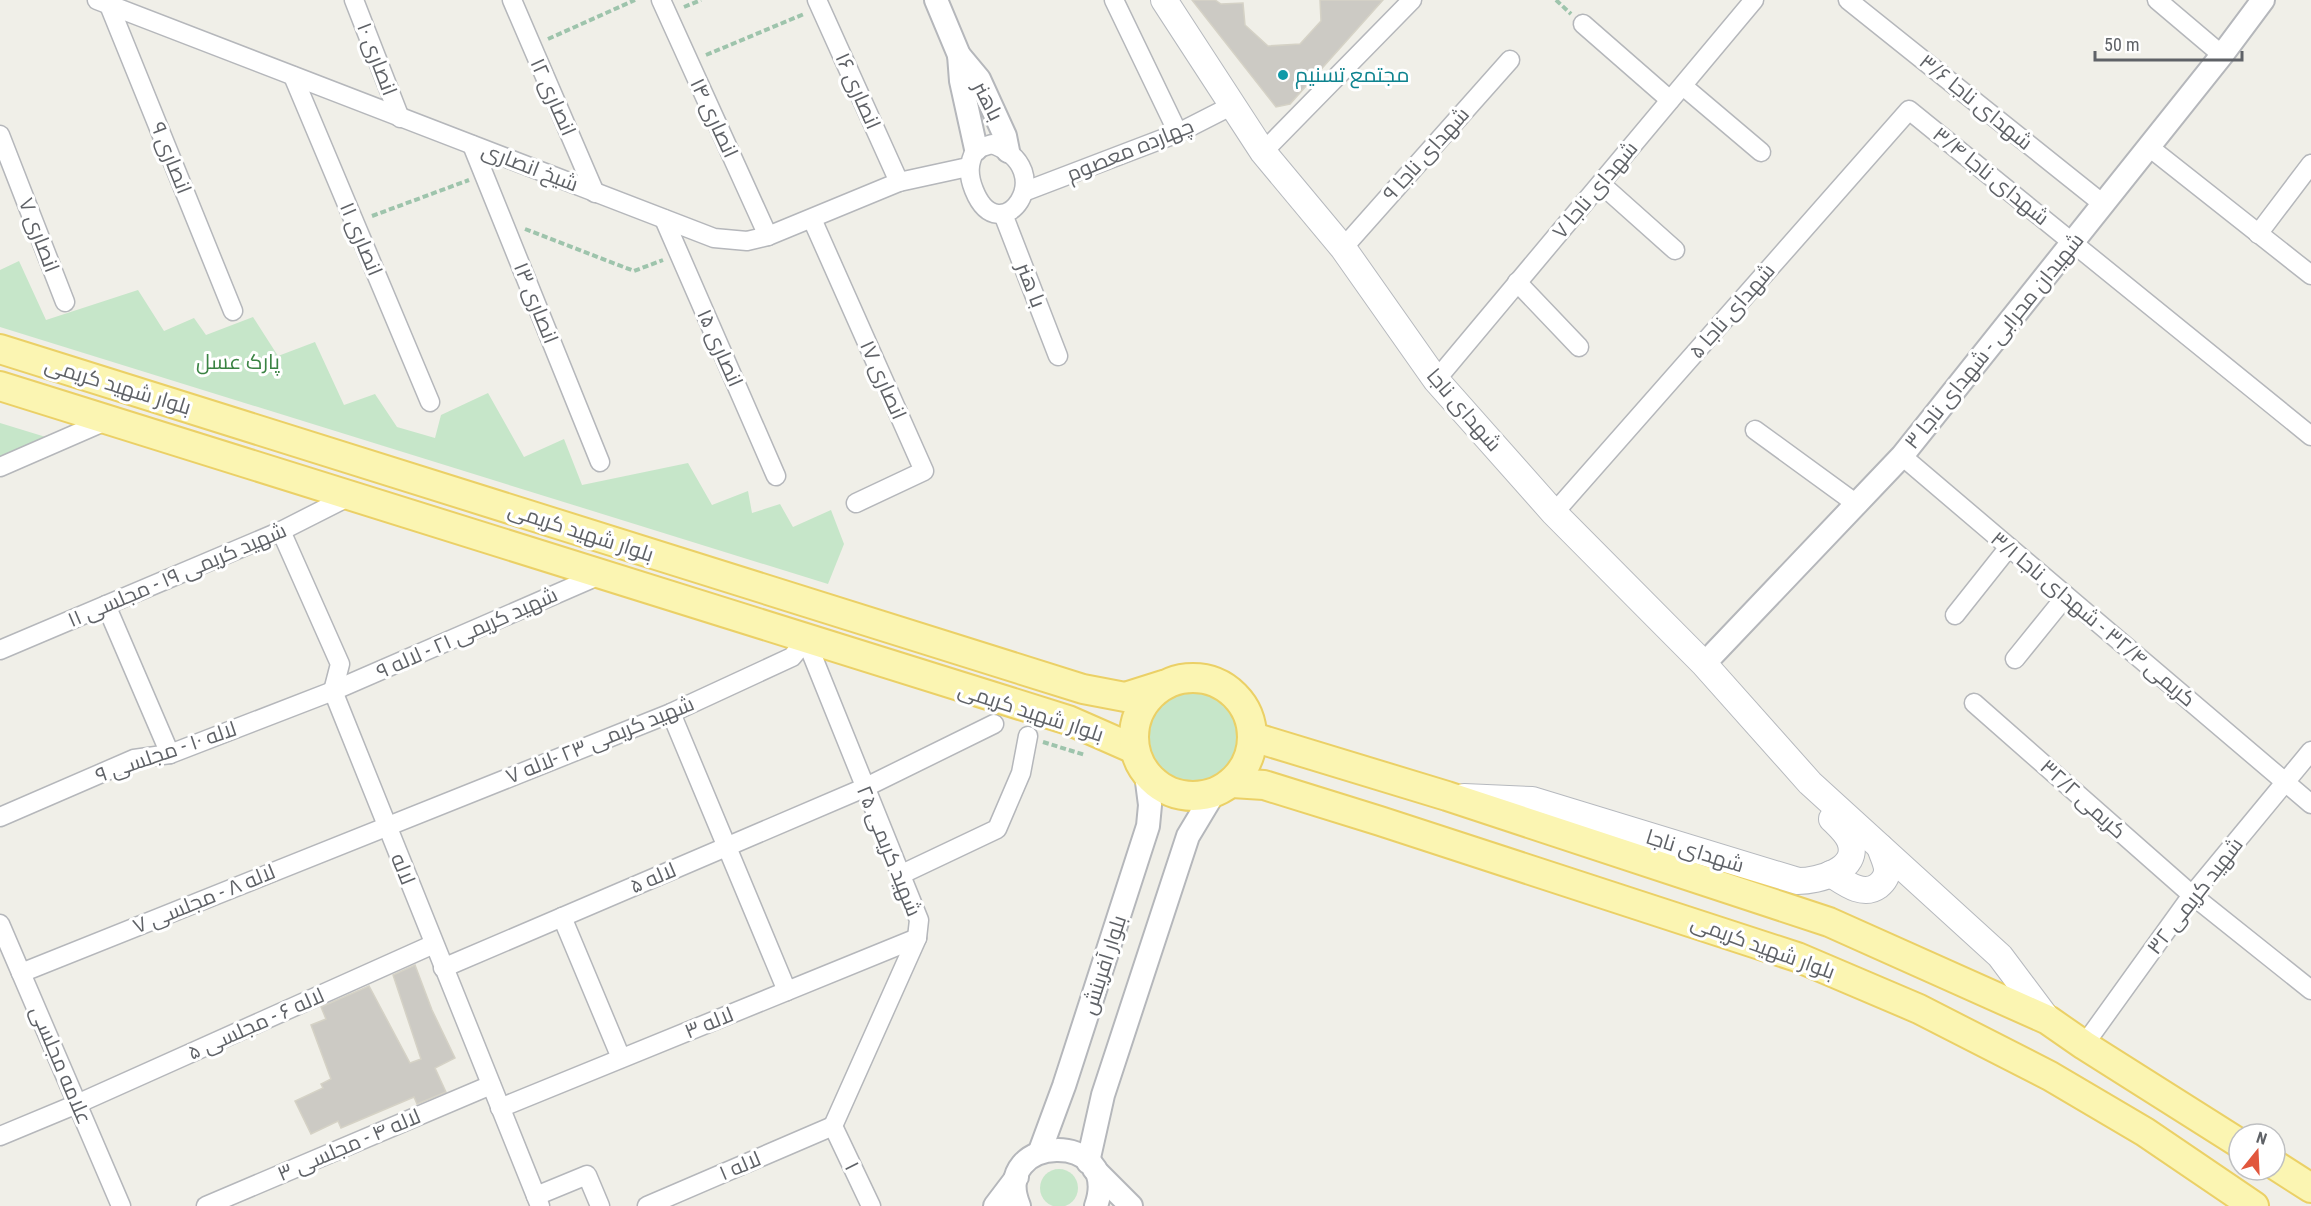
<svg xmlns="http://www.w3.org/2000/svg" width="2311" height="1206" font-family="'Roboto Condensed',Cairo,sans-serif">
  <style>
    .green { fill: #c6e6c9 }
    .building { fill: #cccac4; stroke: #d5d2c6; stroke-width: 1.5 }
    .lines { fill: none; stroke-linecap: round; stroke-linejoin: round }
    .minor-casing { stroke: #b5b7bb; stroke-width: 21 }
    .tertiary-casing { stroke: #b5b7bb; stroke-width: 26 }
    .secondary-casing { stroke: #b6b9be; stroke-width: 28 }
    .primary-casing { stroke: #ebd066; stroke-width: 32 }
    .path { stroke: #9ec4ac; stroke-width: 4; stroke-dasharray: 6 3; stroke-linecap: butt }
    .minor { stroke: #fff; stroke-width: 18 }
    .tertiary { stroke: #fff; stroke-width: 22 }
    .secondary { stroke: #fff; stroke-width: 26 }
    .primary { stroke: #fbf5b2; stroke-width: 28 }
    .culture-dot { fill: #0f9aa8; stroke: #fff; stroke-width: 2 }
    .labels { text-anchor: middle; stroke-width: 6; stroke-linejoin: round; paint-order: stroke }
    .street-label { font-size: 21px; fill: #5f6267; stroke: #fff }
    .culture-label { font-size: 21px; fill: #0d838f; stroke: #fff; text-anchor: start }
    .park-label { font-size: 21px; fill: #3a8343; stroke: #fff }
  </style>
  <rect width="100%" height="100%" fill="#f0efe8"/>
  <!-- green -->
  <g class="green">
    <polygon points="19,261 46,320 138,290 164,331 194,318 206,335 253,317 278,356 315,342 344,405 375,394 397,427 435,438 441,415 488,393 524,457 564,439 582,485 688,463 712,505 748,491 752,513 780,504 793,527 831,510 844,544 828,584 0,327 0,270"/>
    <polygon points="0,423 49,438 0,459"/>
    <circle cx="1193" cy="736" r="46"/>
    <circle cx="1059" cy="1188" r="19"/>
  </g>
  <!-- building -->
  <g class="building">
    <polygon points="1192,0 1215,0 1221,4 1243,3 1245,25 1268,46 1300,44 1321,21 1320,0 1383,0 1290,104 1276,107"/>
    <polygon points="415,965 432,1010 455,1058 435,1068 446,1092 417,1104 414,1097 341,1128 338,1121 311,1134 295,1101 323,1088 321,1084 331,1079 311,1025 326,1019 321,1007 369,986 410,1063 421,1059 393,975"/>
  </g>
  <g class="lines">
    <!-- minor casing -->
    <g class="minor-casing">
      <g id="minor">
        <polyline points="97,0 714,238 747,241 768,236 899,182 968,167"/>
        <polyline points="354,0 400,118"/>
        <polyline points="512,0 595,193"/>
        <polyline points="661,0 768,236"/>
        <polyline points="817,0 899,182"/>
        <polyline points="1114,0 1178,133"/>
        <polyline points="1848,0 2103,204"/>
        <polyline points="2157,0 2222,55"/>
        <polyline points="109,5 233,311"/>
        <polyline points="1583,24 1670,100"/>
        <polyline points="293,76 430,402"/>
        <polyline points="1683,86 1761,152"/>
        <polyline points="0,135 65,302"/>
        <path d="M992 144C1063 170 1000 255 974 190 968 175 968 163 976 149Z"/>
        <polyline points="472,145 600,462"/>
        <polyline points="2149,147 2311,275"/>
        <polyline points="1263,152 1412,0"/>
        <polyline points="1601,184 1675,250"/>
        <polyline points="1026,191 1178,133 1233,105"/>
        <polyline points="1003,214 1058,356"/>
        <polyline points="664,219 776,476"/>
        <polyline points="812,219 924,471 856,503"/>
        <polyline points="2258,234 2311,164"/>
        <polyline points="1343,248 1510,60"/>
        <polyline points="1517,282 1579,347"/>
        <polyline points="1436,380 1754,0"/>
        <polyline points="1755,430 1858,505"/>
        <polyline points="1902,456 2311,804"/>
        <polyline points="0,467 108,420"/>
        <polyline points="1554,513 1909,110 2311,436"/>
        <polyline points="281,531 340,664 333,691 540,1206"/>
        <polyline points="106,605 170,754"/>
        <polyline points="1955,615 2009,547"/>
        <polyline points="0,650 281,531 352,495"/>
        <polyline points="2015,659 2066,596"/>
        <polyline points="1974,703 2192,895 2311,990"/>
        <polyline points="671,713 787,991"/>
        <polyline points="0,817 134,759 170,754 333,691 600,575"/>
        <polyline points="900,875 997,829 1021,773 1028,736"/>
        <polyline points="562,917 621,1058"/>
        <polyline points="0,924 121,1206"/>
        <polyline points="443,968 864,788 994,724"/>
        <polyline points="21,973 671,713 792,657 806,640 919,920 917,938 833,1126"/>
        <polyline points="2084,1045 2192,895 2311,751"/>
        <polyline points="500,1108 917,938"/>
        <polyline points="833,1126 871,1206"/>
        <polyline points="0,1136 77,1104 434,944"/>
        <polyline points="536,1196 587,1175 600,1206"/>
        <polyline points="206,1206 491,1085"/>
        <polyline points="647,1206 833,1126"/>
      </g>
    </g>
    <!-- tertiary casing -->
    <g class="tertiary-casing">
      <g id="tertiary">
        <polyline points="936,0 959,55 979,79 1005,136 1008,151"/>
        <polyline points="959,55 961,81 976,149"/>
        <polyline points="1704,664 1902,456 2222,55 2263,0"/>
        <polyline points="1040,1151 1064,1086 1148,826 1150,805 1146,774"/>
        <polyline points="1088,1162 1103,1095 1188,836 1215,791"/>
        <polyline points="1094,1169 1131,1206"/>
        <polyline points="995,1206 1017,1177"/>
        <path d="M1019 1206C989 1134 1123 1129 1096 1206"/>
      </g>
    </g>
    <!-- secondary casing -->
    <g class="secondary-casing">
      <g id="secondary">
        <polyline points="1164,0 1263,152 1343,248 1436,380 1554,513 1704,664 1810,783 2000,956 2048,1020"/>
        <path d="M1464 797 1532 800 1798 881C1818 881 1861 870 1850 841 1847 833 1838 825 1832 819"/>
        <path d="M1831 874C1845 883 1863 897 1878 886 1883 882 1887 876 1887 870 1887 863 1882 854 1880 847"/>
      </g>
    </g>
    <!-- primary casing -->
    <g class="primary-casing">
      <g id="primary">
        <polyline points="0,349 1083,689 1125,697 1163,685"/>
        <polyline points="0,386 1068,720 1134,749"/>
        <circle cx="1193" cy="737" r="59"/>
        <polyline points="1253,737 1447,796 1829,922 2048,1020 2084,1045 2239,1143"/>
        <polyline points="1232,783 1264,785 1380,821 1797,957 1919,1009 2050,1076 2145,1132 2254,1206"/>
        <polyline points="2275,1165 2311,1188"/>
      </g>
    </g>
    <!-- path -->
    <g class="path">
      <polyline points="1556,0 1571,14"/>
      <polyline points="684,7 701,0"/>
      <polyline points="548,39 635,0"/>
      <polyline points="706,55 804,14"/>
      <polyline points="372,216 469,180"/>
      <polyline points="525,229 634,271 663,260"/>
      <polyline points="1043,742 1085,755"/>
    </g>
    <!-- minor -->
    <use href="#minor" class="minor"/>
    <!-- tertiary -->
    <use href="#tertiary" class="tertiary"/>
    <!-- secondary -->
    <use href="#secondary" class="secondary"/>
    <!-- primary -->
    <use href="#primary" class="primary"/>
  </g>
  <!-- markers -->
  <circle class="culture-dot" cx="1283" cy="75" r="6"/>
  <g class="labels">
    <!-- street labels -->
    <g class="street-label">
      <text transform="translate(377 59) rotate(69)" y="7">انصاری ۱۰</text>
      <text transform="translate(858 91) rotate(66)" y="7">انصاری ۱۶</text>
      <text transform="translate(553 97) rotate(66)" y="7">انصاری ۱۲</text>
      <text transform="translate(988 101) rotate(63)" y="7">باهنر</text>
      <text transform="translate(1976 102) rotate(39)" y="7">شهدای ناجا ۳/۶</text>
      <text transform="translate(714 118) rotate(65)" y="7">انصاری ۱۴</text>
      <text transform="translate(1130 150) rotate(-22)" y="7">چهارده معصوم</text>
      <text transform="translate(1426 154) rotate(-48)" y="7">شهدای ناجا ۹</text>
      <text transform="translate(171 158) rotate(68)" y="7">انصاری ۹</text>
      <text transform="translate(530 167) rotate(21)" y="7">شیخ انصاری</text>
      <text transform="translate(1991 176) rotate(39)" y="7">شهدای ناجا ۳/۴</text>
      <text transform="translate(1595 190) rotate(-50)" y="7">شهدای ناجا ۷</text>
      <text transform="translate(39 235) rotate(69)" y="7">انصاری ۷</text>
      <text transform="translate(361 239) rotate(67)" y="7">انصاری ۱۱</text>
      <text transform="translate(1031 285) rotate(69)" y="7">با هنر</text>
      <text transform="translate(536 303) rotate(68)" y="7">انصاری ۱۳</text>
      <text transform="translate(1732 311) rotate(-49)" y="7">شهدای ناجا ۵</text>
      <text transform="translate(1994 341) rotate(-51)" y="7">شهیدان محرابی - شهدای ناجا ۳</text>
      <text transform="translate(720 348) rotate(66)" y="7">انصاری ۱۵</text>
      <text transform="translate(883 380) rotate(66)" y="7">انصاری ۱۷</text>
      <text transform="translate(118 386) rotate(17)" y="7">بلوار شهید کریمی</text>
      <text transform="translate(1464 410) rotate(49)" y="7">شهدای ناجا</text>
      <text transform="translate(581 532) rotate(18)" y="7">بلوار شهید کریمی</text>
      <text transform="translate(177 575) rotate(-23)" y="7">شهید کریمی ۱۹ - مجلسی ۱۱</text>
      <text transform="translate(2093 619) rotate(40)" y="7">کریمی ۳۲/۴ - شهدای ناجا ۳/۱</text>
      <text transform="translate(467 633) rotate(-24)" y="7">شهید کریمی ۲۱ - لاله ۹</text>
      <text transform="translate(1031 712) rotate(18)" y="7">بلوار شهید کریمی</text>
      <text transform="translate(600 740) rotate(-22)" y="7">شهید کریمی ۲۳ -لاله ۷</text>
      <text transform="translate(166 752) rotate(-19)" y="7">لاله ۱۰ - مجلسی ۹</text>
      <text transform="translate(2083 799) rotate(42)" y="7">کریمی ۳۲/۲</text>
      <text transform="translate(889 851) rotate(68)" y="7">شهید کریمی ۲۵</text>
      <text transform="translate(1695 851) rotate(17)" y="7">شهدای ناجا</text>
      <text transform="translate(403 869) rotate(68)" y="7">لاله</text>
      <text transform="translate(653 878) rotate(-23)" y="7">لاله ۵</text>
      <text transform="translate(2195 896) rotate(-52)" y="7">شهید کریمی ۳۲</text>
      <text transform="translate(204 899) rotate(-22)" y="7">لاله ۸ - مجلسی ۷</text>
      <text transform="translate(1763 947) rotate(20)" y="7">بلوار شهید کریمی</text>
      <text transform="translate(1104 965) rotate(-72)" y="7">بلوار آفرینش</text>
      <text transform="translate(709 1023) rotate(-22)" y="7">لاله ۳</text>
      <text transform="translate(256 1024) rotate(-24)" y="7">لاله ۶ - مجلسی ۵</text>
      <text transform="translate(61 1065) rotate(67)" y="7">علامه مجلسی</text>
      <text transform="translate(349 1145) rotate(-23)" y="7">لاله ۴ - مجلسی ۳</text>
      <text transform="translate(740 1166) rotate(-23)" y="7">لاله ۱</text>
      <text transform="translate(852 1166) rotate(64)" y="7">۱</text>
    </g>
    <!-- culture labels -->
    <g class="culture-label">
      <text x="1295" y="82">مجتمع تسنیم</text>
    </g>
    <!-- park labels -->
    <g class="park-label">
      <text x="238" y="369">پارک عسل</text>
    </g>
  </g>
  <!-- north arrow -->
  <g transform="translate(2257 1152) rotate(18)"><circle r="28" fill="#ffffff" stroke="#bfc0c2" stroke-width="1.5"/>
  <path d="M0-4.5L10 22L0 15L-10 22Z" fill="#e1573d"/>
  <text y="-9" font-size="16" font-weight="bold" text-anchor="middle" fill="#5f6267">N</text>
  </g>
  <!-- scale -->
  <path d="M2095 51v9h147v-9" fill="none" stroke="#5f6267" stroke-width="3"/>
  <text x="2104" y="51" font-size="18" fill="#5f6267" stroke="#ffffff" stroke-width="4.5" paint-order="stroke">50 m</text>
</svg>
